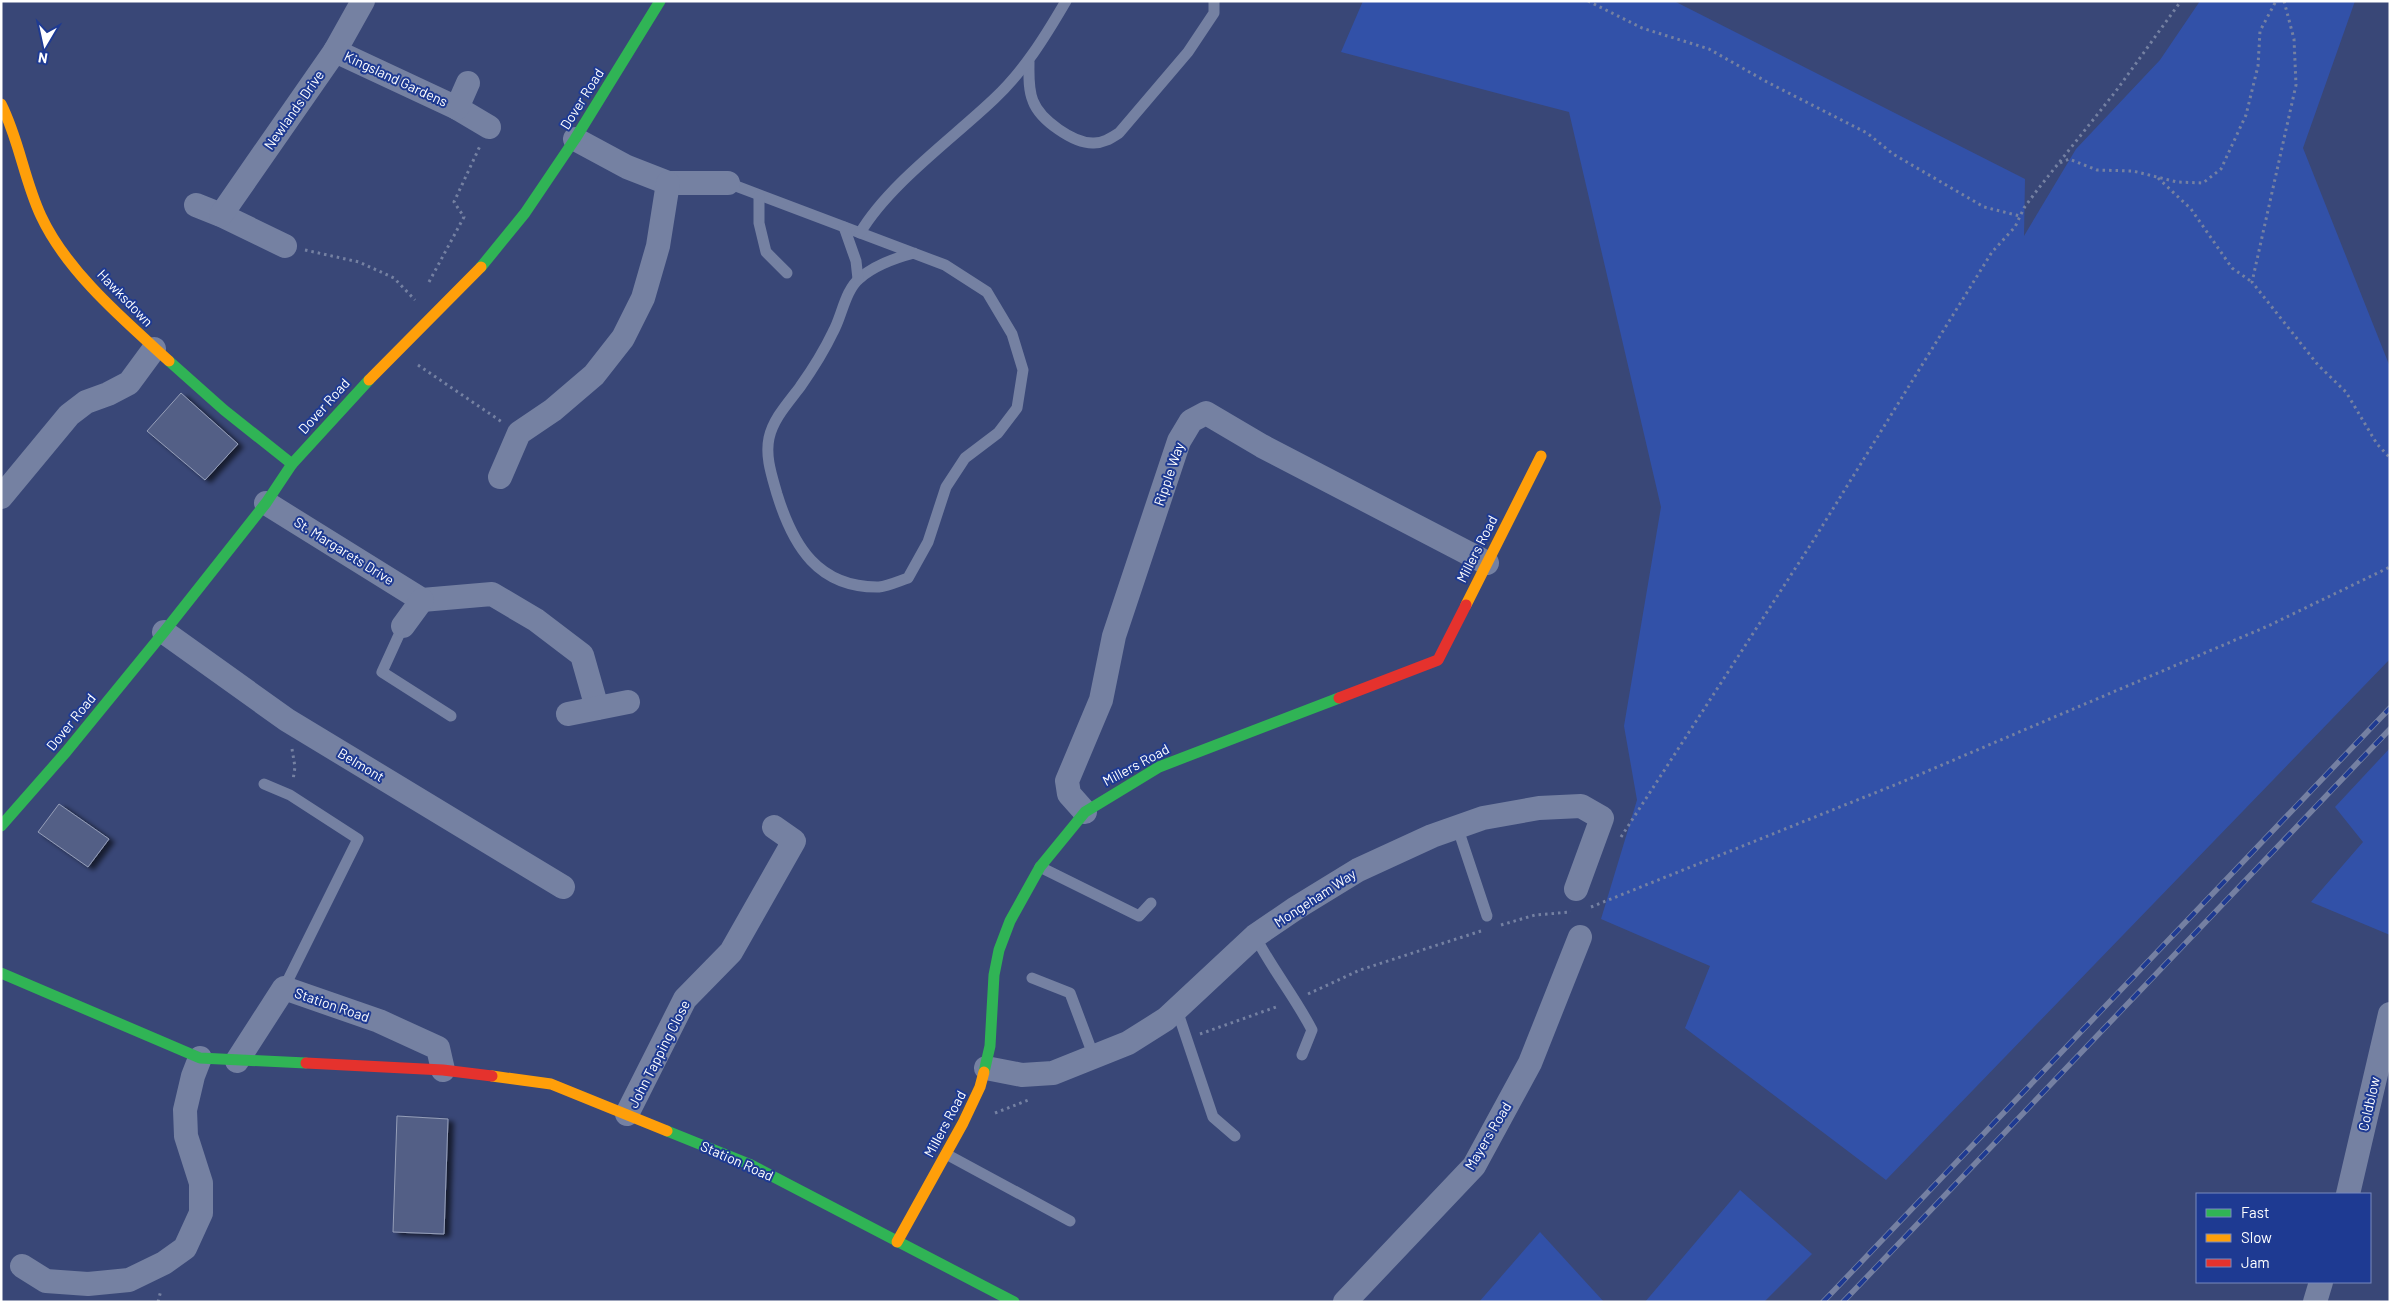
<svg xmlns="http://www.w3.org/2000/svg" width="2391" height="1303" font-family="Barlow,sans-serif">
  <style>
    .green { fill: #3251a8 }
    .building { fill: #535f86; stroke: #959eb8; filter: url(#shadow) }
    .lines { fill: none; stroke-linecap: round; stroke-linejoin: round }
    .path { stroke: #7581a2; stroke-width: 3; stroke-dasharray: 2.5 4; stroke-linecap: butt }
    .lane { stroke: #7581a2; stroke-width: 11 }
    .street { stroke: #7581a2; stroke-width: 24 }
    .fast { stroke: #30b455; stroke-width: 11 }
    .slow { stroke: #ff9f0a; stroke-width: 11 }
    .jam { stroke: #e5322d; stroke-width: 11 }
    .rail-casing { stroke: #7580a2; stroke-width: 5.5 }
    .rail { stroke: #1e3a92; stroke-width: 4; stroke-dasharray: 11; stroke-linecap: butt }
    .labels { text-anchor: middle; stroke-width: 4; stroke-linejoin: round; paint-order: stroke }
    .street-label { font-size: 14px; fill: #fff; stroke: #1e3a92 }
  </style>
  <defs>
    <filter id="shadow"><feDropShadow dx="5.5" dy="3" stdDeviation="2.5" flood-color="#0009"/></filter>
  </defs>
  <rect width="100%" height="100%" fill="#394777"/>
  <!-- green -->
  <g class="green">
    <polygon points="1363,1 1674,1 2025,179 2024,236 2076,149 2160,60 2200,1 2355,1 2303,148 2390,367 2390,659 1886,1180 1685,1028 1710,966 1601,919 1637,800 1624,726 1661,507 1569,112 1341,52"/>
    <polygon points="2390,748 2390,935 2311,902 2363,842 2335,807"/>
    <polygon points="1740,1190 1812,1254 1764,1302 1645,1302"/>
    <polygon points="1540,1232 1604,1302 1479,1302"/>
  </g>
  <!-- building -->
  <g class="building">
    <polygon points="181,393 238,444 205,480 147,431"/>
    <polygon points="59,804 109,839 88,867 38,832"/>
    <polygon points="397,1116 448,1119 444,1234 393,1232"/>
  </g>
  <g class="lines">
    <!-- path -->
    <g class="path">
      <polyline points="1588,1 1642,28 1709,49 1767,82 1867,133 1893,154 1984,207 2020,216"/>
      <polyline points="2284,1 2294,39 2296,85 2252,282 2318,365 2346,392 2377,444 2390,458"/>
      <polyline points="2060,163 2069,159 2097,170 2133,171 2177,182 2203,183 2221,169 2246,115 2258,66 2260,31 2276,1"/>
      <polyline points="2158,178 2191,209 2232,268 2252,282"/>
      <polyline points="305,250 359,262 394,278 415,300"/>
      <polyline points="429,282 464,217 454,202 480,146"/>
      <polyline points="418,365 502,422"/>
      <polyline points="292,749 295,767 293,780"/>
      <polyline points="1621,837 1813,541 1992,252 2015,227 2024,208 2038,189 2116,91 2181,1"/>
      <polyline points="1591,907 1902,782 2268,626 2390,567"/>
      <polyline points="1501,925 1535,915 1571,912"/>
      <polyline points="1308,994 1360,970 1481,931"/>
      <polyline points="1200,1034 1279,1006"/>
      <polyline points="995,1113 1031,1099"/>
      <polyline points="158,1302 161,1290"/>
    </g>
    <!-- lane -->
    <g class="lane">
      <path d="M1029 62C1029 74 1028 89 1033 101 1040 120 1074 144 1094 143 1104 143 1111 138 1119 133L1188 52 1214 13V1"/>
      <path d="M728 183 945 265 987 292 1012 334 1023 370 1017 408 998 433 965 458 946 487 928 542 908 578C899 581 888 586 879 587 818 588 793 546 777 494 772 476 765 457 769 438 773 419 788 403 800 387 812 370 824 351 833 332 842 316 845 290 860 278 875 265 895 258 914 253"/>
      <polyline points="759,196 759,223 766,252 787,273"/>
      <polyline points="844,227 856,261 858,279"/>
      <path d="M860 233C889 184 952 139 994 99 1024 71 1045 37 1066 1"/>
      <polyline points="403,626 382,672 451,716"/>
      <polyline points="264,784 290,795 358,839 284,988"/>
      <polyline points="1457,826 1487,916"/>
      <polyline points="1040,867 1139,916 1151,903"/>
      <path d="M1255 936C1272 969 1295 997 1312 1030L1302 1055"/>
      <polyline points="1032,978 1070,993 1094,1057"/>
      <polyline points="1177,1010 1213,1117 1235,1136"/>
      <polyline points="946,1154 1070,1221"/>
    </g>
    <!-- street -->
    <g class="street">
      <polyline points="335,51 457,108 489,127"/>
      <polyline points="457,108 468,83"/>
      <polyline points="575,139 627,167 668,183 728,183"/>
      <polyline points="196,205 221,215 285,246"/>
      <polyline points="221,215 335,51 363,1"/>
      <polyline points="500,477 519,433 553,410 594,375 623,338 643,298 658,246 668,183"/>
      <polyline points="1,497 69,415 86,402 108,394 129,383 154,349"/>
      <polyline points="266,503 422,600 492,594 536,620 582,655 597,708"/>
      <polyline points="403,626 422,600"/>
      <polyline points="164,632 287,720 563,887"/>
      <polyline points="568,714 628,702"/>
      <polyline points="1085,812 1069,794 1067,781 1101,700 1114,636 1179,441 1191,421 1206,413 1262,446 1487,563"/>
      <polyline points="237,1061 284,988 379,1021 438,1048 443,1070"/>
      <polyline points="986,1068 1022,1075 1053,1073 1128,1043 1166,1019 1255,936 1296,908 1358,870 1432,836 1483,818 1539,808 1581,806 1602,818 1576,889"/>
      <polyline points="627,1114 685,999 731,952 794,841 774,827"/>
      <polyline points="2348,1194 2390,1014"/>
      <polyline points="22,1266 46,1281 88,1284 129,1280 164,1263 185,1248 201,1213 201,1183 186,1136 185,1110 193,1076 200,1058"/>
      <polyline points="1345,1302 1474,1166 1530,1063 1580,937"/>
      <polyline points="2315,1302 2321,1282"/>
    </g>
    <!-- fast -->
    <g class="fast">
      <polyline points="481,267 525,213 575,139 660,1"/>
      <polyline points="169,361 224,410 292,464"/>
      <polyline points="1,826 66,752 164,632 266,503 292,464 369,380"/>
      <polyline points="1,973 200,1058 306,1063"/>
      <polyline points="984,1072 990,1046 994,975 999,950 1010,921 1040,867 1085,812 1159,767 1339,698"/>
      <polyline points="667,1131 749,1164 1014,1302"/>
    </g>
    <!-- slow -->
    <g class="slow">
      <path d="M1 104C19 139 24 180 41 216 67 272 124 320 169 361"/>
      <polyline points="369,380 481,267"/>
      <polyline points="1466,605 1541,456"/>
      <polyline points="492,1076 551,1084 667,1131"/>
      <polyline points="897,1242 963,1123 980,1087 984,1072"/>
    </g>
    <!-- jam -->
    <g class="jam">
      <polyline points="1339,698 1438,660 1466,605"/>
      <polyline points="306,1063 443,1070 492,1076"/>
    </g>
    <!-- rail casing -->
    <g class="rail-casing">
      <g id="rail">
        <polyline points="1823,1302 2390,708"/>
        <polyline points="1843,1302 2390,729"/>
      </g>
    </g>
    <!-- rail -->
    <use href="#rail" class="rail"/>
  </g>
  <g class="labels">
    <!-- street labels -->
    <g class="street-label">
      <text transform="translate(396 79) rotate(25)" y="5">Kingsland Gardens</text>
      <text transform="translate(582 99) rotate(-58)" y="5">Dover Road</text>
      <text transform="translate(294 110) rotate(-55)" y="5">Newlands Drive</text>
      <text transform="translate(125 298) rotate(46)" y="5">Hawksdown</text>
      <text transform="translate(324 406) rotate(-48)" y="5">Dover Road</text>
      <text transform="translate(1169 474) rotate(-71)" y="5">Ripple Way</text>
      <text transform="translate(1477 549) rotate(-63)" y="5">Millers Road</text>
      <text transform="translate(344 551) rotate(32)" y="5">St. Margarets Drive</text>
      <text transform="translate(71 722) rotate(-51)" y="5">Dover Road</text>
      <text transform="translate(361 765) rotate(31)" y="5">Belmont</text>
      <text transform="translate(1136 765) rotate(-28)" y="5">Millers Road</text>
      <text transform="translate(1315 898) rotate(-33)" y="5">Mongeham Way</text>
      <text transform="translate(332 1005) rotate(19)" y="5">Station Road</text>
      <text transform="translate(659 1054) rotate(-63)" y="5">John Tapping Close</text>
      <text transform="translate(2369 1104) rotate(-77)" y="5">Coldblow</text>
      <text transform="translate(945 1124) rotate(-62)" y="5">Millers Road</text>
      <text transform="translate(1488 1136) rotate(-59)" y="5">Mayers Road</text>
      <text transform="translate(737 1161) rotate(24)" y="5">Station Road</text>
    </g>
  </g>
  <!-- border -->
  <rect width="2391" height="1303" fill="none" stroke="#ffffff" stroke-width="5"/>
  <!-- legend -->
  <rect x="2196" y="1193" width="175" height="90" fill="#1e3a92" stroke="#7889be"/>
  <rect x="2206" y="1209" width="25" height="8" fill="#30b455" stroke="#7889be"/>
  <text x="2241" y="1218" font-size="15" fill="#ffffff">Fast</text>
  <rect x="2206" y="1234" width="25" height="8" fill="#ff9f0a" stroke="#7889be"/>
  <text x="2241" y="1243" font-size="15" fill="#ffffff">Slow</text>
  <rect x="2206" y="1259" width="25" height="8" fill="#e5322d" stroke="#7889be"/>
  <text x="2241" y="1268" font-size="15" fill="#ffffff">Jam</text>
  <!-- north arrow -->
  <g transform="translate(45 45) rotate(189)" stroke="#1e3a92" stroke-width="4" paint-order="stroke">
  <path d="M0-4L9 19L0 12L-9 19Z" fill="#ffffff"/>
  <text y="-8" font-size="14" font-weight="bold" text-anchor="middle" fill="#ffffff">N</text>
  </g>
</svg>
